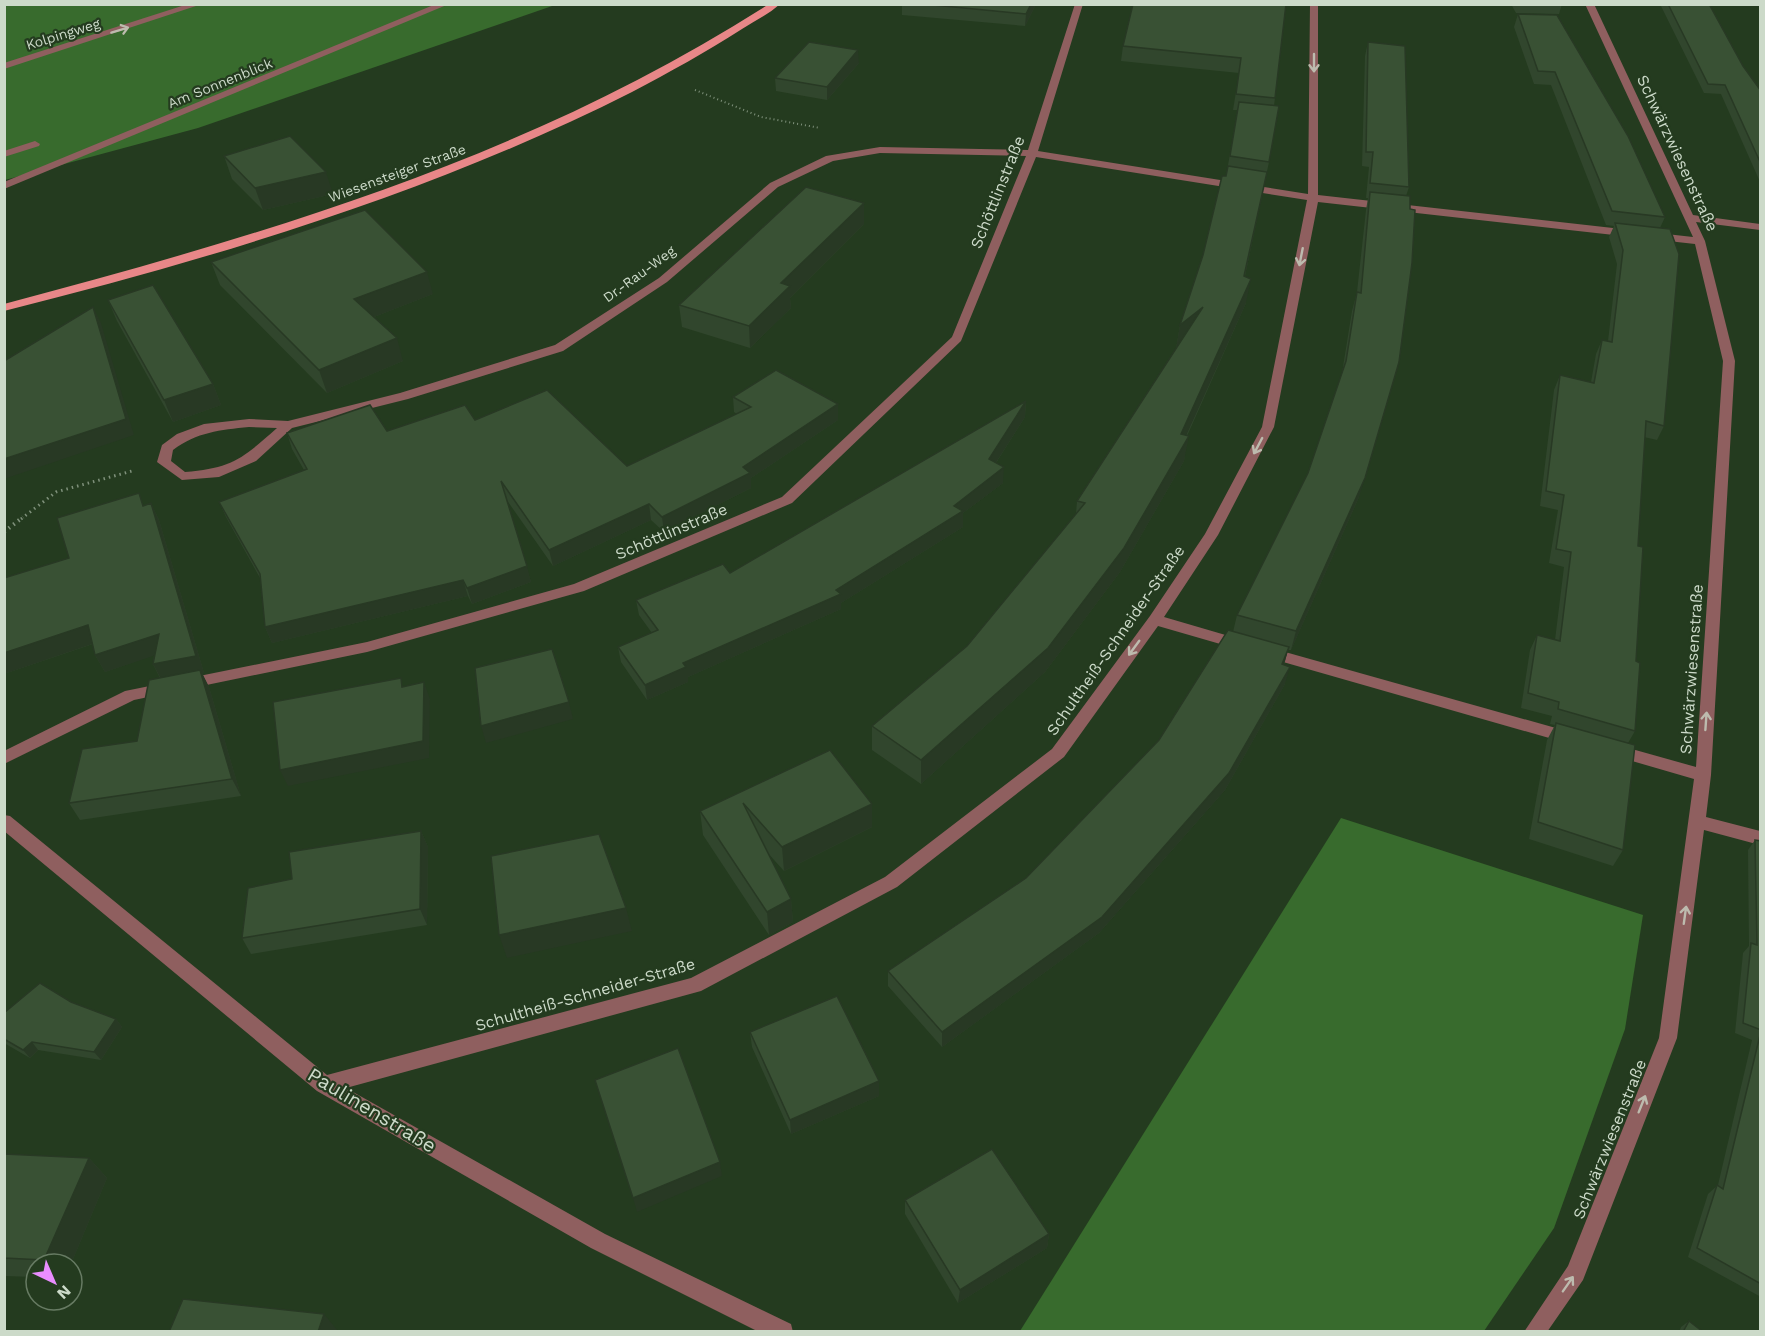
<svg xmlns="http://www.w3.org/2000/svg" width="1765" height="1336" font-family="'Work Sans',sans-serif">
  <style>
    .green { fill: #386b2d }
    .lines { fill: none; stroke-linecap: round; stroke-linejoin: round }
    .path-far2 { stroke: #7f917b; stroke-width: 2; stroke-dasharray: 1 3; stroke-linecap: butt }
    .path-far1 { stroke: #7f917b; stroke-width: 3; stroke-dasharray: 1.5 4; stroke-linecap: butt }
    .path { stroke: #7f917b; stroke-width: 4; stroke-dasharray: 1.5 4.5; stroke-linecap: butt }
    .minor { fill: #8f5f5f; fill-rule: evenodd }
    .major { fill: #e88788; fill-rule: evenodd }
    .wall { fill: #31462d }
    .shaded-wall { fill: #283924 }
    .building { fill: #395134; stroke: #283924; stroke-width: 1.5 }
    .oneway { stroke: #bdbbae }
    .labels { text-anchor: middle; stroke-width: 4.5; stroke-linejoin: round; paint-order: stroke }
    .far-street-label { font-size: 14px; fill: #ccdac9; stroke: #243b1f }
    .street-label { font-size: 16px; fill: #ccdac9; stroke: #243b1f }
    .near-street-label { font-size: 20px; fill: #ccdac9; stroke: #243b1f }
  </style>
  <rect width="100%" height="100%" fill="#243b1f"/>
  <!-- green -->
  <g class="green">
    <polygon points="5,5 555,5 198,128 5,180"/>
    <polygon points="1341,818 1643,915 1625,1029 1554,1228 1484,1331 1020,1331"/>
  </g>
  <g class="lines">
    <!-- path-far2 -->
    <polyline class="path-far2" points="695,90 761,117 820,128"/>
    <!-- path-far1 -->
    <polyline class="path-far1" points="21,519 56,492 132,471"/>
    <!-- path -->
    <polyline class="path" points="4,532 23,517"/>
    <!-- minor -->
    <g class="minor">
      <polygon points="188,4 202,4 4,69 4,63"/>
      <polygon points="436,4 449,4 4,189 4,182"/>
      <path d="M1075 4H1083L1038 151 1308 194 1310 4H1318V195L1693 237 1585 4H1594L1693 215 1760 224V230L1696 222 1705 241 1735 361 1711 775 1706 817 1760 831V845L1704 830 1677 1038 1583 1280 1547 1332H1524L1568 1266 1659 1038 1694 779 1608 754 1606 750 1608 746 1614 744 1696 767 1723 361 1695 244 1318 202 1274 427 1218 535 1164 617 1246 641 1248 645 1246 649 1241 650 1158 626 1064 757 897 887 701 991 346 1088 605 1234 791 1324 793 1332H759L591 1248 317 1091 4 831V815L10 816 327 1075 691 978 885 877 1052 749 1150 616 1205 534 1262 427 1307 200 1036 157 961 341 792 503 584 591 367 652 134 700 4 764V751L125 691 367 642 574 584 782 497 952 337 1026 156 880 153 833 161 778 187 667 282 563 351 408 399 292 428 256 461 219 477 182 480 157 462 162 445 177 434 204 424 249 419 288 421 400 393 555 345 659 278 770 183 826 156 880 147 1028 150ZM249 427 277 428C242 459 232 468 185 472L171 461 173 450C197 432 220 430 249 427Z"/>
      <polygon points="35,141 40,144 39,146 4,157 4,151"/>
      <polygon points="1267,647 1570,732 1576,734 1578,738 1576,742 1570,744 1262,656 1260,652 1262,648"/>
    </g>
    <!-- major -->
    <path class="major" d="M769 4H780C769 14 755 21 742 29 706 52 670 72 632 92 434 192 219 257 4 311V304C274 232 532 156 769 4Z"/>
  </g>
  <!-- wall -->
  <g class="wall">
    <polygon points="902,4 1036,4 1025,26 902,15"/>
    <polygon points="1286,4 1274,106 1269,162 1245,276 1246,303 1187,436 1184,461 1120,572 1045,672 921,784 872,750 872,726 967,646 1076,514 1077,501 1176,349 1180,325 1203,255 1226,176 1238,110 1233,110 1239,73 1121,61 1123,46"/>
    <polygon points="1511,4 1562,4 1559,14 1516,13"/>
    <polygon points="1660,4 1709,4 1743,66 1761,91 1761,184 1721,94 1704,93"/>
    <polygon points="1518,14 1665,217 1660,228 1664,426 1657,440 1644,437 1638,546 1635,731 1628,743 1623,850 1613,866 1529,839 1547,740 1555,725 1550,724 1552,716 1521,708 1530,650 1537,635 1555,640 1564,567 1549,563 1558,510 1540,506 1554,390 1560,375 1591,382 1596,354 1602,340 1608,341 1617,264 1609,237 1614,226 1606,225 1551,85 1534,84 1514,27"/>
    <polygon points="1368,42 1409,187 1406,196 1359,497 1291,650 1288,650 1284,665 1285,684 1225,790 1099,933 942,1047 888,986 888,971 1026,878 1159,740 1233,632 1237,615 1308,473 1342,373 1352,311 1357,292 1366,210 1368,198 1366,198 1369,167 1362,166 1365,56"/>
    <polygon points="859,63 827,100 776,91 775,78"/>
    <polygon points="224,156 333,194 263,210 232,179"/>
    <polygon points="864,224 790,298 791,308 750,348 682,327 679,305"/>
    <polygon points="211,262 433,294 374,317 403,361 327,393 220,285"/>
    <polygon points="108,300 213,384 221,405 173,422 117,321"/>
    <polygon points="733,397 838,404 838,420 751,478 751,488 664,532 651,520 553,566 506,499 531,582 472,604 468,596 272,643 265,627 260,578 226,517 219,502 304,470 292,449 287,433 387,431 475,420 627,466 737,414 734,412"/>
    <polygon points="1026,401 1025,417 996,463 1003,483 963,513 963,527 841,603 841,609 688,677 688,682 647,700 621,662 618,647 652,633 639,615 636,600 730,573"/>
    <polygon points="151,503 159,520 204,673 202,673 209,687 241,796 80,820 69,803 137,741 160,678 153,664 154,655 105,672 95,655 93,644 4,674 4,578 69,558 145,505"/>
    <polygon points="830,750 872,804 872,827 784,871 766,851 791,899 793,922 769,935 703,835 700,811"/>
    <polygon points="421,831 428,847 427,925 251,954 242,938 292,879"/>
    <polygon points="1755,840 1761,841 1761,1297 1688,1257 1708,1194 1718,1185 1752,1040 1735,1033 1743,953 1749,946 1748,850"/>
    <polygon points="71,1002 116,1019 122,1027 101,1060 38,1050 30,1058 4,1043 4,1013"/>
    <polygon points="750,1032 879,1096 791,1134 752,1047"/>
    <polygon points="4,1154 89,1158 107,1178 71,1264 36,1264 36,1277 4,1276"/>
    <polygon points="905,1200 1049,1234 1047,1248 958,1303 905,1214"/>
    <polygon points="1689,1321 1703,1332 1679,1332 1681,1327"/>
  </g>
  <!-- shaded-wall -->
  <g class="shaded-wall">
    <polygon points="1031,4 1036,4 1025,26 1026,14"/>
    <polygon points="858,50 859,63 827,100 827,87"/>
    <polygon points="326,172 333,194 263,210 255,188"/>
    <polygon points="864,203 864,224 790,298 791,308 750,348 749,326 781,283"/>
    <polygon points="427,272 433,294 361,322 354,299"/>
    <polygon points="1251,279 1246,303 1177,456 1189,436 1184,461 1120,572 1045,672 921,784 921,760 1181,434"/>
    <polygon points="93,307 101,323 134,435 4,479 4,459"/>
    <polygon points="1203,307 1176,349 1180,325"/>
    <polygon points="397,338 403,361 327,393 319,370"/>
    <polygon points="213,384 221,405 173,422 164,400"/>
    <polygon points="1026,401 1025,417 988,475 989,459"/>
    <polygon points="838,404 838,420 751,478 751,488 664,532 662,517 743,467"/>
    <polygon points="1004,467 1003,483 963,513 963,527 841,603 841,609 688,677 688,682 647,700 645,685 683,663 836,590 954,506"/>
    <polygon points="1365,478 1359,497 1291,650 1296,631"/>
    <polygon points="151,503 159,520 204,673 202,673 209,687 241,796 232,779 162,681 153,664 196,656"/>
    <polygon points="649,504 651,520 553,566 549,550"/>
    <polygon points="527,566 531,582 472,604 467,588"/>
    <polygon points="463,580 468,596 272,643 265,627"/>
    <polygon points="88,625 98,642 4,674 4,653"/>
    <polygon points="159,634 168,651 105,672 95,655"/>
    <polygon points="1289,647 1284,664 1282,664"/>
    <polygon points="1290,667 1285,684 1225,790 1099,933 942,1047 942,1032"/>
    <polygon points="424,682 430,699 429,758 288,786 280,770"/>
    <polygon points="569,702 573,719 486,743 481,726"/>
    <polygon points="872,804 872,827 784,871 782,847"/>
    <polygon points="421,831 428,847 427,925 420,909"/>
    <polygon points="791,899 793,922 769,935 767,912"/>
    <polygon points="626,908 632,931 507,958 499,935"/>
    <polygon points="116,1019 122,1027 101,1060 94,1052"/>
    <polygon points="32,1042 38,1050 30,1058 23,1050"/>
    <polygon points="879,1081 879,1096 791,1134 790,1120"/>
    <polygon points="89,1158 107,1178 71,1264 49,1264 44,1260"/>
    <polygon points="720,1162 722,1176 637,1212 633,1198"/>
    <polygon points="1049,1234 1047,1248 958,1303 960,1290"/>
    <polygon points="324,1314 338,1331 318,1332"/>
  </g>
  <!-- building -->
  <g class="building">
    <polygon points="923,4 1031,4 1026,14"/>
    <polygon points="1133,4 1286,4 1275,98 1236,94 1241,58 1123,46"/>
    <polygon points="1668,4 1709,4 1743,66 1761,91 1761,164 1725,85 1708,84"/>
    <polygon points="1518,14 1557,15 1628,136 1665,217 1612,211 1555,72 1538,71"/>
    <polygon points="809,42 858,50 827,87 775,78"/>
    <polygon points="1368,42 1405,46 1409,187 1370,183 1373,152 1366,152"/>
    <polygon points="1239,102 1279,106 1269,162 1230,156"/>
    <polygon points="290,136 326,172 255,188 224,156"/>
    <polygon points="1228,166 1267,172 1244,276 1251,279 1181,434 1189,436 1124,548 1048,648 921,760 872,726 967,646 1085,503 1077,501 1203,307 1180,325 1203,255 1222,176 1226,176"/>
    <polygon points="806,187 864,203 781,283 790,286 749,326 679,305"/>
    <polygon points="1370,192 1410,196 1410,209 1415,210 1412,263 1399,362 1365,478 1296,631 1237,615 1308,473 1346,361 1357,292 1361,293"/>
    <polygon points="365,210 427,272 354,299 397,338 319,370 211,262"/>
    <polygon points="1615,223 1670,229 1679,254 1664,426 1646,421 1638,546 1643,547 1636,661 1640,663 1635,731 1558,709 1559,702 1528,693 1537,635 1560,641 1571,552 1556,549 1564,495 1546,491 1560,375 1594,383 1602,340 1612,342 1623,250"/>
    <polygon points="153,285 213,384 164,400 108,300"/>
    <polygon points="93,307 126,419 4,459 4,361"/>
    <polygon points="776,370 838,404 743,467 750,473 662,517 649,504 549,550 501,481 527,566 467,588 463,580 265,627 260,574 219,502 307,469 287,433 370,405 387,431 465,405 475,420 547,390 627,466 751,407 733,397"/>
    <polygon points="1026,401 989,459 1004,467 954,506 963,511 836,590 841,594 683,663 686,667 645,685 618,647 658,630 636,600 723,564 730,573"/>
    <polygon points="139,493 143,506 151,503 196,656 153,664 159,634 95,655 88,625 4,653 4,578 69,558 57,518"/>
    <polygon points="1228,630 1289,647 1282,664 1290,667 1229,773 1102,917 942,1032 888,971 1026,878 1159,740"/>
    <polygon points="552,649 569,702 481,726 475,668"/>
    <polygon points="200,670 232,779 69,803 82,749 137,741 149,680"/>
    <polygon points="401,678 402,687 424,682 423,741 280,770 273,702"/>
    <polygon points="1556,723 1635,745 1623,850 1538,822"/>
    <polygon points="830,750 872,804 782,847 743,803 791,899 767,912 700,811"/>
    <polygon points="421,831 420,909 242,938 248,888 292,879 289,852"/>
    <polygon points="599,834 626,908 499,935 491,856"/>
    <polygon points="1755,840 1761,841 1761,1030 1743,1023 1751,943 1757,945"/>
    <polygon points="40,983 71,1002 116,1019 94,1052 32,1042 23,1050 4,1039 4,1013"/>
    <polygon points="837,996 879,1081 790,1120 750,1032"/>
    <polygon points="1761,1031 1761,1284 1697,1248 1717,1185 1723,1189"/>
    <polygon points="678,1048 720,1162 633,1198 595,1080"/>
    <polygon points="992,1149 1049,1234 960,1290 905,1200"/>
    <polygon points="4,1154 89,1158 44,1260 4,1258"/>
    <polygon points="183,1299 324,1314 318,1332 169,1332"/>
    <polygon points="1689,1321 1703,1332 1683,1332"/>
  </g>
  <!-- one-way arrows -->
  <defs><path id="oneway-shaft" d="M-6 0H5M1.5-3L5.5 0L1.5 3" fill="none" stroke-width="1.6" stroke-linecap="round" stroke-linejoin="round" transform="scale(1.5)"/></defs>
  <g class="oneway">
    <use href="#oneway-shaft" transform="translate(120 30) rotate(-17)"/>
    <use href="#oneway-shaft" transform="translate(1314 63) rotate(90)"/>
    <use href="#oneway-shaft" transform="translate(1301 257) rotate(101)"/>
    <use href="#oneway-shaft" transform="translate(1258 446) rotate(118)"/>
    <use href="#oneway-shaft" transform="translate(1134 648) rotate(126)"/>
    <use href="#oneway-shaft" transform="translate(1706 721) rotate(-86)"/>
    <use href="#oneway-shaft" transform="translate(1685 915) rotate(-82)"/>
    <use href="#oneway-shaft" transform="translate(1642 1104) rotate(-68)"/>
    <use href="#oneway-shaft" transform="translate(1568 1284) rotate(-55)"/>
  </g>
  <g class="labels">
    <!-- far-street labels -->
    <g class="far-street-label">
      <text transform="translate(63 34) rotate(-17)" y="5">Kolpingweg</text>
      <text transform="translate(220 83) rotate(-22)" y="5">Am Sonnenblick</text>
      <text transform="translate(397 173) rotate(-20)" y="5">Wiesensteiger Straße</text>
      <text transform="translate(639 274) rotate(-36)" y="5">Dr.-Rau-Weg</text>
    </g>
    <!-- street labels -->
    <g class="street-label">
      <text transform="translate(1678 153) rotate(65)" y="6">Schwärzwiesenstraße</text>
      <text transform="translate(997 192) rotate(-68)" y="6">Schöttlinstraße</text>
      <text transform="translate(671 531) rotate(-23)" y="6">Schöttlinstraße</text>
      <text transform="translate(1115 640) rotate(-55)" y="6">Schultheiß-Schneider-Straße</text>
      <text transform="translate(1691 669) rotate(-86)" y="6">Schwärzwiesenstraße</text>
      <text transform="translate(585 994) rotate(-16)" y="6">Schultheiß-Schneider-Straße</text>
      <text transform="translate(1609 1139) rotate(-68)" y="6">Schwärzwiesenstraße</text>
    </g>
    <!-- near-street labels -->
    <g class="near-street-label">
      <text transform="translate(372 1110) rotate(31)" y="7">Paulinenstraße</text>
    </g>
  </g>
  <!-- border -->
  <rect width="1765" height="1336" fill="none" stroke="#ccdac9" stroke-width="12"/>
  <!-- north arrow -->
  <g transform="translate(54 1282) rotate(136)"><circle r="28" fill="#243b1f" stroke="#677b63" stroke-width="1.5"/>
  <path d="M0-4.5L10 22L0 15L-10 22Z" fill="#e98dfe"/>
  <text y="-9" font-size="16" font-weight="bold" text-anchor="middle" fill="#ccdac9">N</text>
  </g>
</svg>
